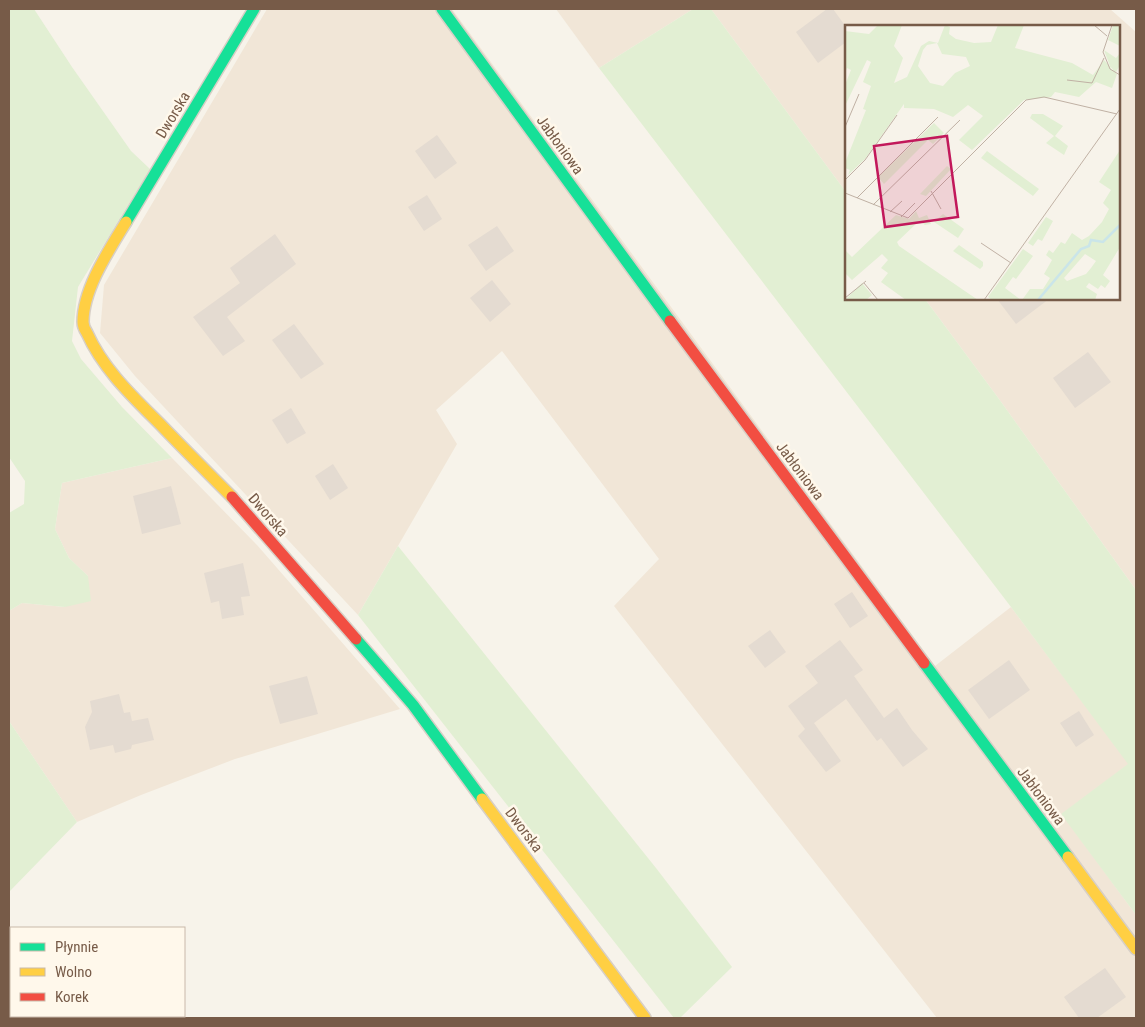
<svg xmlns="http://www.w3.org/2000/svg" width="1145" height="1027" font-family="'Roboto Condensed',sans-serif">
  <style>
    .residential { fill: #f1e6d7 }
    .green { fill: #e2efd3 }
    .building { fill: #e4dbd1 }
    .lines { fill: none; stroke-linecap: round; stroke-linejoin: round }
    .fast-casing { stroke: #d7cfc6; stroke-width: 14 }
    .slow-casing { stroke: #d7cfc6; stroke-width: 14 }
    .jam-casing { stroke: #d7cfc6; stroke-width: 14 }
    .fast { stroke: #16e098; stroke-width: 11 }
    .slow { stroke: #ffcf43; stroke-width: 11 }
    .jam { stroke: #f24e42; stroke-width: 11 }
    .labels { text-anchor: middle; stroke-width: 5; stroke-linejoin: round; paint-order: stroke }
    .street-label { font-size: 15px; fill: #775b48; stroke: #fff8eb }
    .inset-river { fill: none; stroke: #cae5e9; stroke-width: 2.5 }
    .inset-road { fill: none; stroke: #c0b1a4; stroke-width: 1 }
    .view { fill: #c2185b; fill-opacity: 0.15; stroke: #c2185b; stroke-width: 2.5 }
    .inset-edge { fill: none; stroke: #775b48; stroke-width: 2.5 }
  </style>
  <rect width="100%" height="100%" fill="#f7f3ea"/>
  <!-- residential -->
  <g class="residential">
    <polygon points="267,9 452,9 935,666 1011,607 1129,764 1062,814 1136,915 1136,1018 937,1018 614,606 659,559 502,351 436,410 457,444 358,615 135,376 100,333 104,285"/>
    <polygon points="556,9 693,9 599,68"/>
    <polygon points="711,9 1110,9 1136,32 1136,590 999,399 925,299 1119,299 1119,26 846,26 846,192"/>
    <polygon points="172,458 257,545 400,709 235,759 141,795 77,822 9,721 9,611 22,603 65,607 88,576 69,558 55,529 62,483"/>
  </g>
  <!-- green -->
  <g class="green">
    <polygon points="9,9 34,9 72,67 131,151 150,169 78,287 72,341 81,359 122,407 172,458 62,483 55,529 69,558 88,576 91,601 65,607 22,603 9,611 9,513 24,504 25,481 9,457"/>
    <polygon points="693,9 711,9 846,192 846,299 925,299 999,399 1136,590 1136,915 1061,814 1128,764 1011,607 599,68"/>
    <polygon points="398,546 656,868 732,967 680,1018 674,1018 358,615"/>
    <polygon points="9,721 77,822 9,892"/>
  </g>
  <!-- building -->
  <g class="building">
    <polygon points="827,9 833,9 846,27 846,42 818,63 796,32"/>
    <polygon points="437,135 457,163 435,179 415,151"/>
    <polygon points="427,195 442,219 424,231 408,207"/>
    <polygon points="497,226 514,251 486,271 468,245"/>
    <polygon points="275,234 296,264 227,317 245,341 223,356 193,317 240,283 230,268"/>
    <polygon points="492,280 511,304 490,322 470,298"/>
    <polygon points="997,299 1049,299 1016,324"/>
    <polygon points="294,324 324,364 301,379 272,340"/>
    <polygon points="1088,352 1111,382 1075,408 1053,378"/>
    <polygon points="291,408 306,433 287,444 272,420"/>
    <polygon points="333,464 348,488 330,500 315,476"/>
    <polygon points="171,486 181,524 142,534 133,496"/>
    <polygon points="243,563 250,596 241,597 244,615 222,619 219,601 211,603 204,573"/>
    <polygon points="852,592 868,616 850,628 834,604"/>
    <polygon points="770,630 786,652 765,668 748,646"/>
    <polygon points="840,640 863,670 854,676 884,718 897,708 912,730 928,749 903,767 881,738 877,741 846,699 814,723 841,761 826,772 798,736 805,729 788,706 818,683 805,666"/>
    <polygon points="1009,660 1030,690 989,719 968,690"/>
    <polygon points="307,676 318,714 280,724 269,686"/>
    <polygon points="119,694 124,713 130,712 132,721 148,718 154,740 132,745 131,749 115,753 113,745 90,750 85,727 92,712 90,701"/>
    <polygon points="1079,711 1094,735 1076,747 1060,723"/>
    <polygon points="1105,968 1126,997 1097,1018 1079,1018 1064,997"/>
  </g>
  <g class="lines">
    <!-- fast casing -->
    <g class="fast-casing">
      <g id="fast">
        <polyline points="442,9 670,321"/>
        <polyline points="126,222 254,9"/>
        <polyline points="356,639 413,705 482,799"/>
        <polyline points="924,663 1068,857"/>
      </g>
    </g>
    <!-- slow casing -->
    <g class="slow-casing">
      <g id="slow">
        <path d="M126 222C109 250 83 289 83 322 83 326 85 330 87 333 103 369 133 397 160 424 184 449 208 473 232 497"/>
        <polyline points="482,799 645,1018"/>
        <polyline points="1068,857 1136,949"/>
      </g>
    </g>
    <!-- jam casing -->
    <g class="jam-casing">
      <g id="jam">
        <polyline points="670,321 924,663"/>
        <polyline points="232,497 356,639"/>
      </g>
    </g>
    <!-- fast -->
    <use href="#fast" class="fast"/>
    <!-- slow -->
    <use href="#slow" class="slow"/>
    <!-- jam -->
    <use href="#jam" class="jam"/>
  </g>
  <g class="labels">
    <!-- street labels -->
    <g class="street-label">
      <text transform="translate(173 115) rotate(-59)" y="5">Dworska</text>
      <text transform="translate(560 145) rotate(54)" y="5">Jabłoniowa</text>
      <text transform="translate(800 471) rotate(53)" y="5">Jabłoniowa</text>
      <text transform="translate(268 515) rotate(49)" y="5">Dworska</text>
      <text transform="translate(1041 796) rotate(53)" y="5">Jabłoniowa</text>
      <text transform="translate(524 830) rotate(53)" y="5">Dworska</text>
    </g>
  </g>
  <!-- overview -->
  <g transform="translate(845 25)">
    <rect width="275" height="275" fill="#f7f3ea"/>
    <path d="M33 0H57L49 21 58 33 49 58 62 52 76 21 84 16 93 18 100 0 105 2 104 9 111 14 129 18 146 17 153 0H179L170 23 227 38 248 50 259 35 272 49 267 63 251 57 234 72 210 67 206 72 179 75 127 125 114 115 138 91 123 80 108 92 89 84 59 83V79L20 134 3 150 5 145 0 143V138L21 85 18 84 26 61 18 57 26 37 22 35 0 81V60L6 45 2 43 0 48V6L24 9ZM92 18 97 29 121 32 125 41 110 48 98 61 85 58 73 41 78 25 82 20ZM268 0H275V21L263 15ZM259 25 271 33 275 28V40L271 47 266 44ZM187 89H198L218 101 210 111 223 121 219 130 201 118 209 111 185 93ZM89 98 99 108 88 119 83 115 39 159 33 152ZM275 125V222L258 250 265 256 260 263 256 260 253 264 244 258 241 262 252 269 250 275H177L185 264H198L205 253 199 249 207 235 201 230 204 225 208 228 216 217 220 219 227 208 237 215 244 211 257 197 264 184 258 178 266 165 254 157ZM240 229 251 236 246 243 241 249 222 256 219 253ZM142 126 194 164 188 171 136 133ZM102 141 106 144 81 171 75 169ZM71 186 74 193 82 190 86 199 80 200 74 196 52 217 54 221 133 275H61L36 257 43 248 36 243 43 235 37 229 7 255 0 248V225L7 232 51 190 64 194ZM98 189 119 204 113 213 89 197ZM201 192 208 196 197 216 193 214 188 221 183 218ZM114 220 138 237V241L135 244 108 226ZM178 224 188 231 171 254 168 252 160 263 176 275H147L143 272ZM17 258 27 270 21 275H0Z" fill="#e2efd3" fill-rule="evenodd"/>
    <path class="inset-river" d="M193 275 236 224 244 221 246 215 258 217 275 200"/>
    <path class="inset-road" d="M249 0 262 11M267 0 258 27 265 44 275 50M222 55 247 58 259 33M0 102 14 69M0 155 20 135 52 90M86 166 96 184M0 168 63 193 181 75 199 72 272 89M12 173 93 92M28 180 115 95M45 187 57 176M56 192 70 178M136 218 166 238M19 258 33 275M0 273 21 256M139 275 275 84"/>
    <path class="view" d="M102 111 113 192 40 202 29 121Z"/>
    <rect width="275" height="275" class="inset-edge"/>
  </g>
  <!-- border -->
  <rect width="1145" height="1027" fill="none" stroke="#775b48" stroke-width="20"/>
  <!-- legend -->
  <rect x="10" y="927" width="175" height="90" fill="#fff8eb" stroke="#c9b9aa"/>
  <rect x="20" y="943" width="25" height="8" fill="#16e098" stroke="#c9b9aa"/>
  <text x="55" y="952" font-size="15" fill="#775b48">Płynnie</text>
  <rect x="20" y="968" width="25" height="8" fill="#ffcf43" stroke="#c9b9aa"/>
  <text x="55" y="977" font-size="15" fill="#775b48">Wolno</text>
  <rect x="20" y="993" width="25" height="8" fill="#f24e42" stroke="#c9b9aa"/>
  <text x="55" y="1002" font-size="15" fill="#775b48">Korek</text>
</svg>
